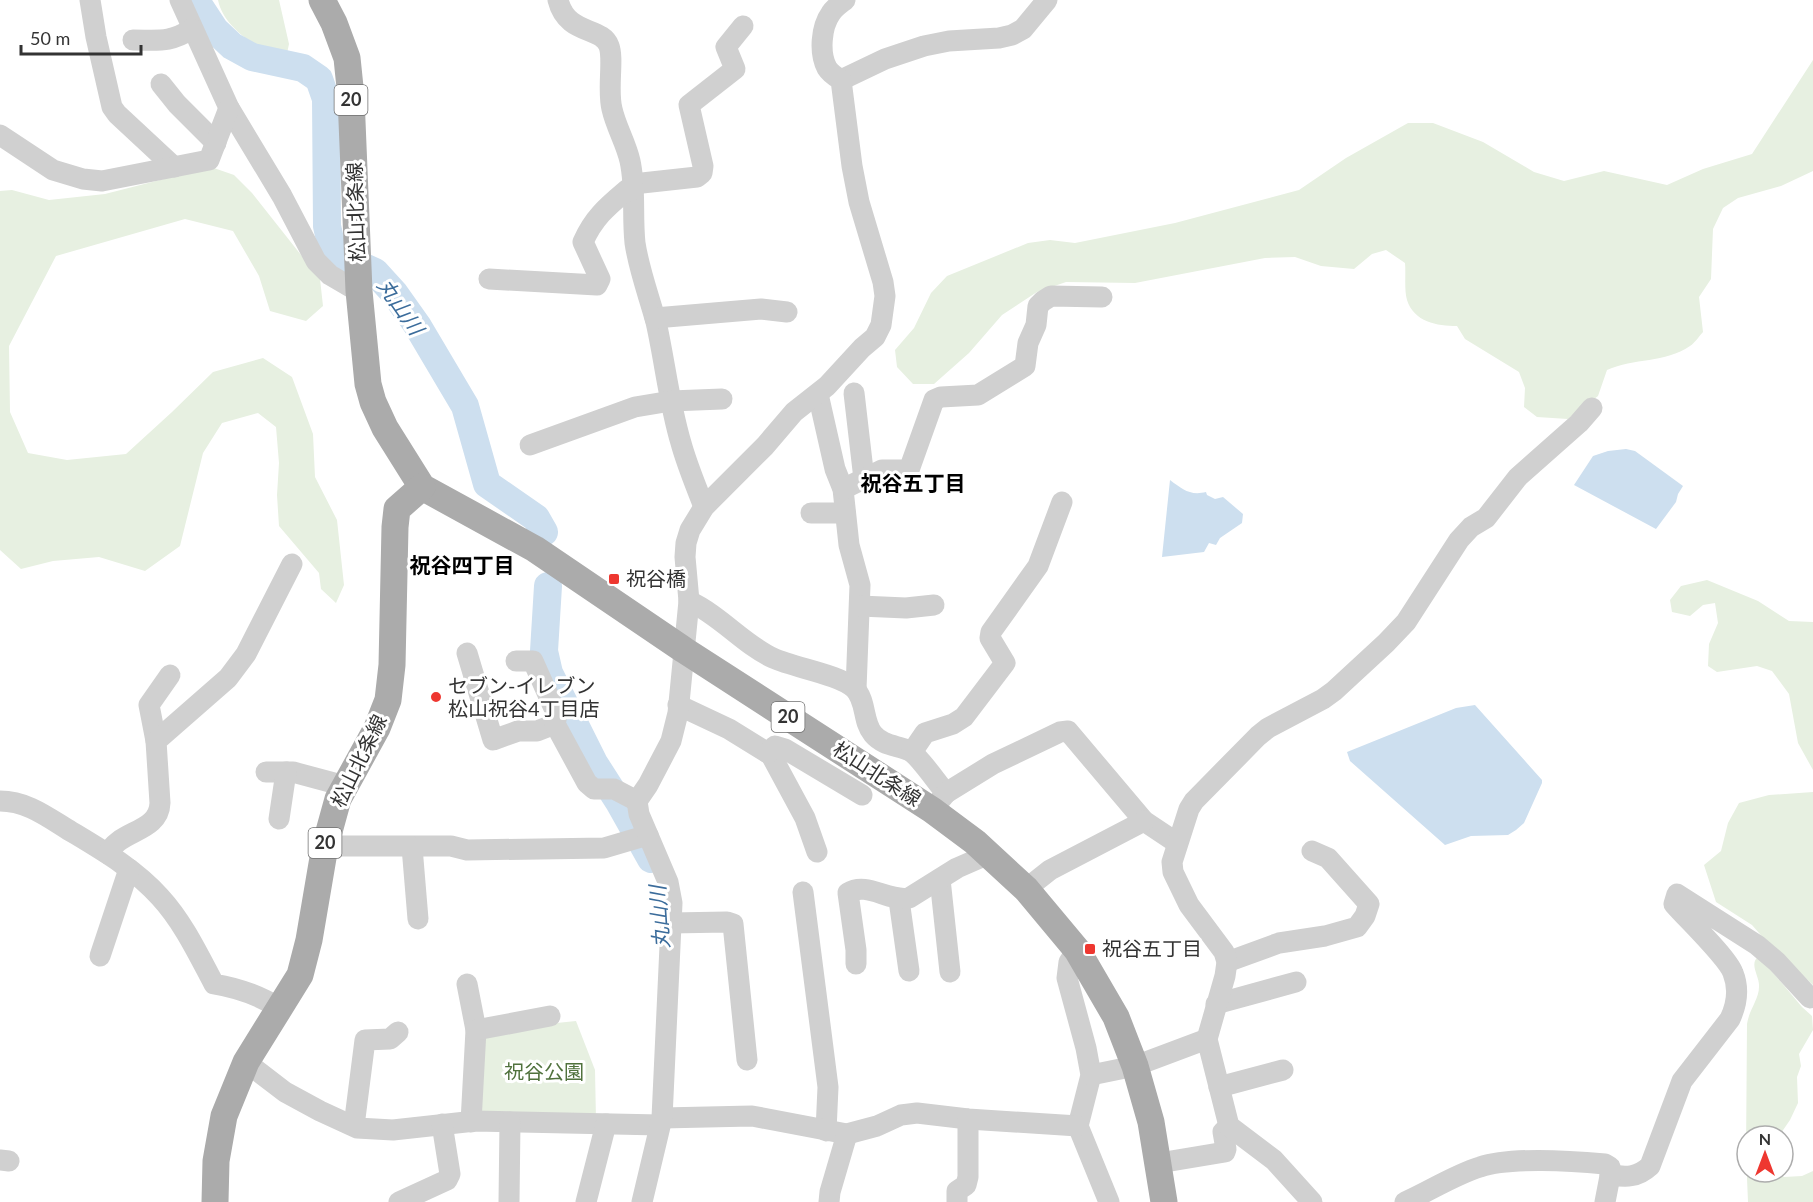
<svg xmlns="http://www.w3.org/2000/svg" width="1813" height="1202" font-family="Lato,'Noto Sans JP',sans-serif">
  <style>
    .green { fill: #e7f0e1 }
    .water { fill: #cddfef }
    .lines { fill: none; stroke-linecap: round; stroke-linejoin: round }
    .river { stroke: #cddfef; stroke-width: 28 }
    .minor { stroke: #d0d0d0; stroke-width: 21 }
    .major { stroke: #ababab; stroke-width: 27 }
    .poi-dot { fill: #ee3730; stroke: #fff; stroke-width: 2 }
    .labels { text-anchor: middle; stroke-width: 6; stroke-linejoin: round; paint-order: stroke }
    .shield { fill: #fff; stroke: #707070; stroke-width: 1.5 }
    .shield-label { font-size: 18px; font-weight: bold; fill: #333 }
    .street-label { font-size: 20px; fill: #333; stroke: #fff }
    .poi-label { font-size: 20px; fill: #333; stroke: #fff; text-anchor: start }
    .park-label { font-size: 20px; fill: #50723d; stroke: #fff }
    .water-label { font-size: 21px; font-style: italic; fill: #3b6c9b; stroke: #fff }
    .neighbourhood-label { font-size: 21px; font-weight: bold; fill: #000; stroke: #fff }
  </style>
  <rect width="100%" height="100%" fill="#fff"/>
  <!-- green -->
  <g class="green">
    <path d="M218 0H279L289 44 285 63C261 49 224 30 218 0Z"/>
    <path d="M1813 60V171L1781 186 1738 198 1723 208 1713 229 1711 279 1699 297 1703 332C1699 336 1695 343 1690 346 1665 363 1634 358 1607 370L1598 396 1568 419 1537 417 1524 407 1525 388 1519 372 1465 339 1457 326C1437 326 1414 322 1407 300 1404 290 1406 274 1405 263L1386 250 1372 254 1354 269 1321 266 1295 257 1265 258 1135 283 1066 282 1037 292 1002 315 969 353 934 384H913L897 367 895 350 914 328 931 293 947 276 1028 243 1050 240 1075 243 1175 223 1299 190 1346 158 1408 123H1433L1483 142 1534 172 1564 181 1604 171 1667 185 1703 169 1752 154Z"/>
    <polygon points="211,167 234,175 252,193 320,279 323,306 306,321 270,311 259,276 233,231 185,219 56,256 9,346 10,412 28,453 67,460 126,454 172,412 213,372 263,358 292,377 313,434 315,477 337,520 344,585 336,603 321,589 319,573 279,526 277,495 279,463 276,427 258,413 222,423 203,453 180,546 145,571 99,557 53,561 21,569 0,550 0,191 12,190 49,200 105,194"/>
    <polygon points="1707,580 1758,601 1789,621 1813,622 1813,770 1798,743 1789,694 1772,671 1757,666 1717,672 1708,666 1709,644 1718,623 1715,603 1703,605 1690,616 1672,612 1670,600 1681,586"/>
    <polygon points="1813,792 1813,985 1766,941 1752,925 1716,902 1704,865 1721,851 1728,823 1739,803 1769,795"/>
    <path d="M1759 956 1802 1007 1812 1016 1813 1030 1799 1054 1801 1066 1797 1077 1798 1103 1790 1120 1779 1136H1747V1172H1779L1784 1177 1802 1176 1813 1171V1202H1748L1746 1154 1747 1024C1749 1010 1759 999 1759 987 1760 976 1748 964 1759 956Z"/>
    <polygon points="576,1021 595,1070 596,1121 476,1119 480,1031"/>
  </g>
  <!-- water -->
  <g class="water">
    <polygon points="1626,449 1635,451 1683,486 1678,494 1676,502 1656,529 1574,485 1593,456 1608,451"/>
    <path d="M1170 480C1182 489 1190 496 1206 492L1207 495 1215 499 1223 497 1243 514 1242 523 1220 538 1216 545 1209 543 1204 552 1162 557Z"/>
    <polygon points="1475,705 1542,780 1542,783 1524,823 1516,830 1508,835 1471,836 1445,845 1350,761 1347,752 1456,708"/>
  </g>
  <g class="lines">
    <!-- river -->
    <g class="river">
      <polyline points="198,0 198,4 215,30 232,46 252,57 303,68 319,79 326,99 327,226 333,253 375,272 395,294 417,325 465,406 487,484 536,518 544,532"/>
      <polyline points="548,586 544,651 549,673 594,763 619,802 651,859"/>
    </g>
    <!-- minor -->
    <g class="minor">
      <polyline points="90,0 96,37 112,107 117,114 174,167"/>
      <polyline points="180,0 229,108 282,196 316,261 330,275 359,292"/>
      <path d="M558 0C567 36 602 26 609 46 614 59 607 90 612 109 616 127 626 143 630 161 636 188 632 215 635 243 639 270 649 296 656 322 665 362 669 403 681 443 687 465 696 486 704 507"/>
      <path d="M133 40C160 40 169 43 192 29"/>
      <polyline points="841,80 885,59 924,46 949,41 999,38 1012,35 1023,29 1047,0"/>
      <polyline points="161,84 177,104 216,143"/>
      <polyline points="0,135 53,170 83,179 102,181 209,160 229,108"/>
      <polyline points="633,184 697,177 702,173 703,166 689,105 735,69 726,47 743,26"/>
      <path d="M489 279 597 285 600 279 583 242C594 217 608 206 628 189H634"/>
      <polyline points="655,318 761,309 787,312"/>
      <polyline points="854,393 864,479"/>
      <polyline points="818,394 835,469 843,489 849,545 860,585 856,689"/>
      <polyline points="530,445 635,407 671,401 722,399"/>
      <polyline points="843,489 882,470 909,470 934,400 941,397 978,395 1025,366 1028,343 1036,325 1038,306 1043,301 1051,296 1102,297"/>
      <polyline points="811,513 845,513"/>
      <path d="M689 601C721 616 743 644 773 658 795 668 838 674 854 688 867 700 862 721 873 734 883 746 897 745 910 751 919 756 938 784 946 793L932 810"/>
      <polyline points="860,606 906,608 934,605"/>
      <polyline points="467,653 493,740 518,731 537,731 555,724"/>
      <polyline points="516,661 533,661 557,715 555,724 587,783 594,789 614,789 637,801"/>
      <polyline points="678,705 729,729 771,755 805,818 817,852"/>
      <polyline points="156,741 149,705 170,675"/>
      <polyline points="912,752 925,733 953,724 964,717 1005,663 990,638 991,632 1038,566 1062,502"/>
      <polyline points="768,753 775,746 785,749 862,795"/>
      <polyline points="266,772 293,772 345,786"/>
      <polyline points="946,793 993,764 1060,732 1068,731 1144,821 1177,843"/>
      <path d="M0 801C26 801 46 816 67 829 100 849 134 868 160 897 183 922 198 954 214 984 239 988 259 995 281 1009"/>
      <polyline points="279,819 286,772"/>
      <polyline points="325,846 451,846 467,850 604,848 648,835"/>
      <polyline points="412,847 418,919"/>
      <path d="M108 854C118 830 159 833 160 803L156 741 228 678 246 654 292 564"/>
      <polyline points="940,879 950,972"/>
      <polyline points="1026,889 1050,870 1144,821"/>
      <polyline points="803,892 828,1087 826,1131"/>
      <polyline points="899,900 909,971"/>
      <polyline points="671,923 727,922 733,924 747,1060"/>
      <polyline points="1077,950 1069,962 1067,978 1086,1048 1091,1075 1078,1126 1109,1202"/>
      <polyline points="100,956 129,869"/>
      <polyline points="1227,962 1279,943 1325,936 1357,927 1365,916 1369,904 1328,858 1312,851"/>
      <path d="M856 964V950L848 893C867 881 888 902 909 898L957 868 989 854"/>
      <polyline points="467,984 476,1030 471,1122"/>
      <polyline points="1216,1004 1296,982"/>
      <polyline points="476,1030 550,1016"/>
      <polyline points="246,1062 285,1092 320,1111 357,1128 393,1130 475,1121 660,1125"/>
      <polyline points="1091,1075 1135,1066 1207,1039"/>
      <polyline points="1219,1087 1283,1070"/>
      <polyline points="662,1118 752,1116 847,1134 877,1126 901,1115 917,1113 968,1119 1078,1126"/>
      <polyline points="354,1126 365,1040 390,1039 398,1032"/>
      <polyline points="0,1160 9,1161"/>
      <polyline points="1159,1163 1225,1152 1226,1149 1223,1132 1229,1126"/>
      <path d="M1610 1175C1626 1177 1637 1178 1650 1166L1682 1081 1730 1019C1737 1004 1739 988 1733 973 1728 958 1687 919 1674 904L1677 894 1757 945 1777 962 1810 998"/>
      <polyline points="399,1202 447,1180 450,1174 442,1124"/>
      <polyline points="509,1202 510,1122"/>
      <polyline points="586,1202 606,1124"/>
      <path d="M642 1202 662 1118 672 903 668 882 639 814 637 801 648 785 671 741 678 713 689 601 685 557 686 543 690 530 704 507 765 446 794 412 827 386 862 348 875 337 881 325 885 296 883 282 859 202 852 166 841 80C836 77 830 73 827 68 819 53 821 27 831 13 834 8 840 4 845 0"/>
      <polyline points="829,1202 830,1192 847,1134"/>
      <polyline points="957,1202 957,1191 966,1185 968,1177 968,1119"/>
      <polyline points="1312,1202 1274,1160 1229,1126 1207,1039 1225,976 1227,962 1224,952 1189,905 1173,872 1172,862 1189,809 1194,801 1258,736 1268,728 1323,699 1334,691 1386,643 1406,622 1459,540 1471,527 1486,518 1518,477 1579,423 1592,408"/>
      <path d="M1405 1202C1430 1191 1454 1175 1480 1167 1510 1157 1573 1161 1605 1164L1610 1167 1611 1171 1605 1202"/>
    </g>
    <!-- major -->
    <g class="major">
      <polyline points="322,0 334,23 347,58 351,97 359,291 368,384 373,402 385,428 422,487 535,549 684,650 932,810 975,842 1026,889 1077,950 1116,1017 1135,1066 1151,1122 1164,1202"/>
      <polyline points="215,1202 216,1161 224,1116 246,1062 300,975 309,940 325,846 338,799 377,728 388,700 392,665 395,527 397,509 422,487"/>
    </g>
  </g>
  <!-- markers -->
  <g class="poi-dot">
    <rect x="608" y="573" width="12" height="12" rx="3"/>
    <circle cx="436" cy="697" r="6"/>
    <rect x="1084" y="943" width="12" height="12" rx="3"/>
  </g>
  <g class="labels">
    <!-- shield labels -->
    <g class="shield">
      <rect x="334.5" y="85" width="33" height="30" rx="4.5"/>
      <rect x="771.5" y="702" width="33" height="30" rx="4.5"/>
      <rect x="308.5" y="828" width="33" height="30" rx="4.5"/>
    </g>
    <g class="shield-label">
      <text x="351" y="106">20</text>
      <text x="788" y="723">20</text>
      <text x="325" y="849">20</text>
    </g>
    <!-- street labels -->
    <g class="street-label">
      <text transform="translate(356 212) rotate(-92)" y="7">松山北条線</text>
      <text transform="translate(359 761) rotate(-64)" y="7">松山北条線</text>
      <text transform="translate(877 774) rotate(33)" y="7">松山北条線</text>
    </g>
    <!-- poi labels -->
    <g class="poi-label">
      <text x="626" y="586">祝谷橋</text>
      <text x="448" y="693">セブン-イレブン<tspan x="448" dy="23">松山祝谷4丁目店</tspan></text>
      <text x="1102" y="956">祝谷五丁目</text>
    </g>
    <!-- park labels -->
    <g class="park-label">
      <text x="544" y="1079">祝谷公園</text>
    </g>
    <!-- water labels -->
    <g class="water-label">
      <text transform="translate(400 307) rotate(55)" y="7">丸山川</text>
      <text transform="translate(660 917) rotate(-94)" y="7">丸山川</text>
    </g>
    <!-- neighbourhood labels -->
    <g class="neighbourhood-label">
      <text x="913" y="491">祝谷五丁目</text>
      <text x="462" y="573">祝谷四丁目</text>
    </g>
  </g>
  <!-- north arrow -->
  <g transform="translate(1765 1154)"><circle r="28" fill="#ffffff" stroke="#adadad" stroke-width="1.5"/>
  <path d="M0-4.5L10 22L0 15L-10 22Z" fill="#ee3730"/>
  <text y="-9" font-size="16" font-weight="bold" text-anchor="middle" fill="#333333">N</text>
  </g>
  <!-- scale -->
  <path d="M21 45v9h120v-9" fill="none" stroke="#333333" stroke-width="3"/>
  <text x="30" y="45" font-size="18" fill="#333333" stroke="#ffffff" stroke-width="4.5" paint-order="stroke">50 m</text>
</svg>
